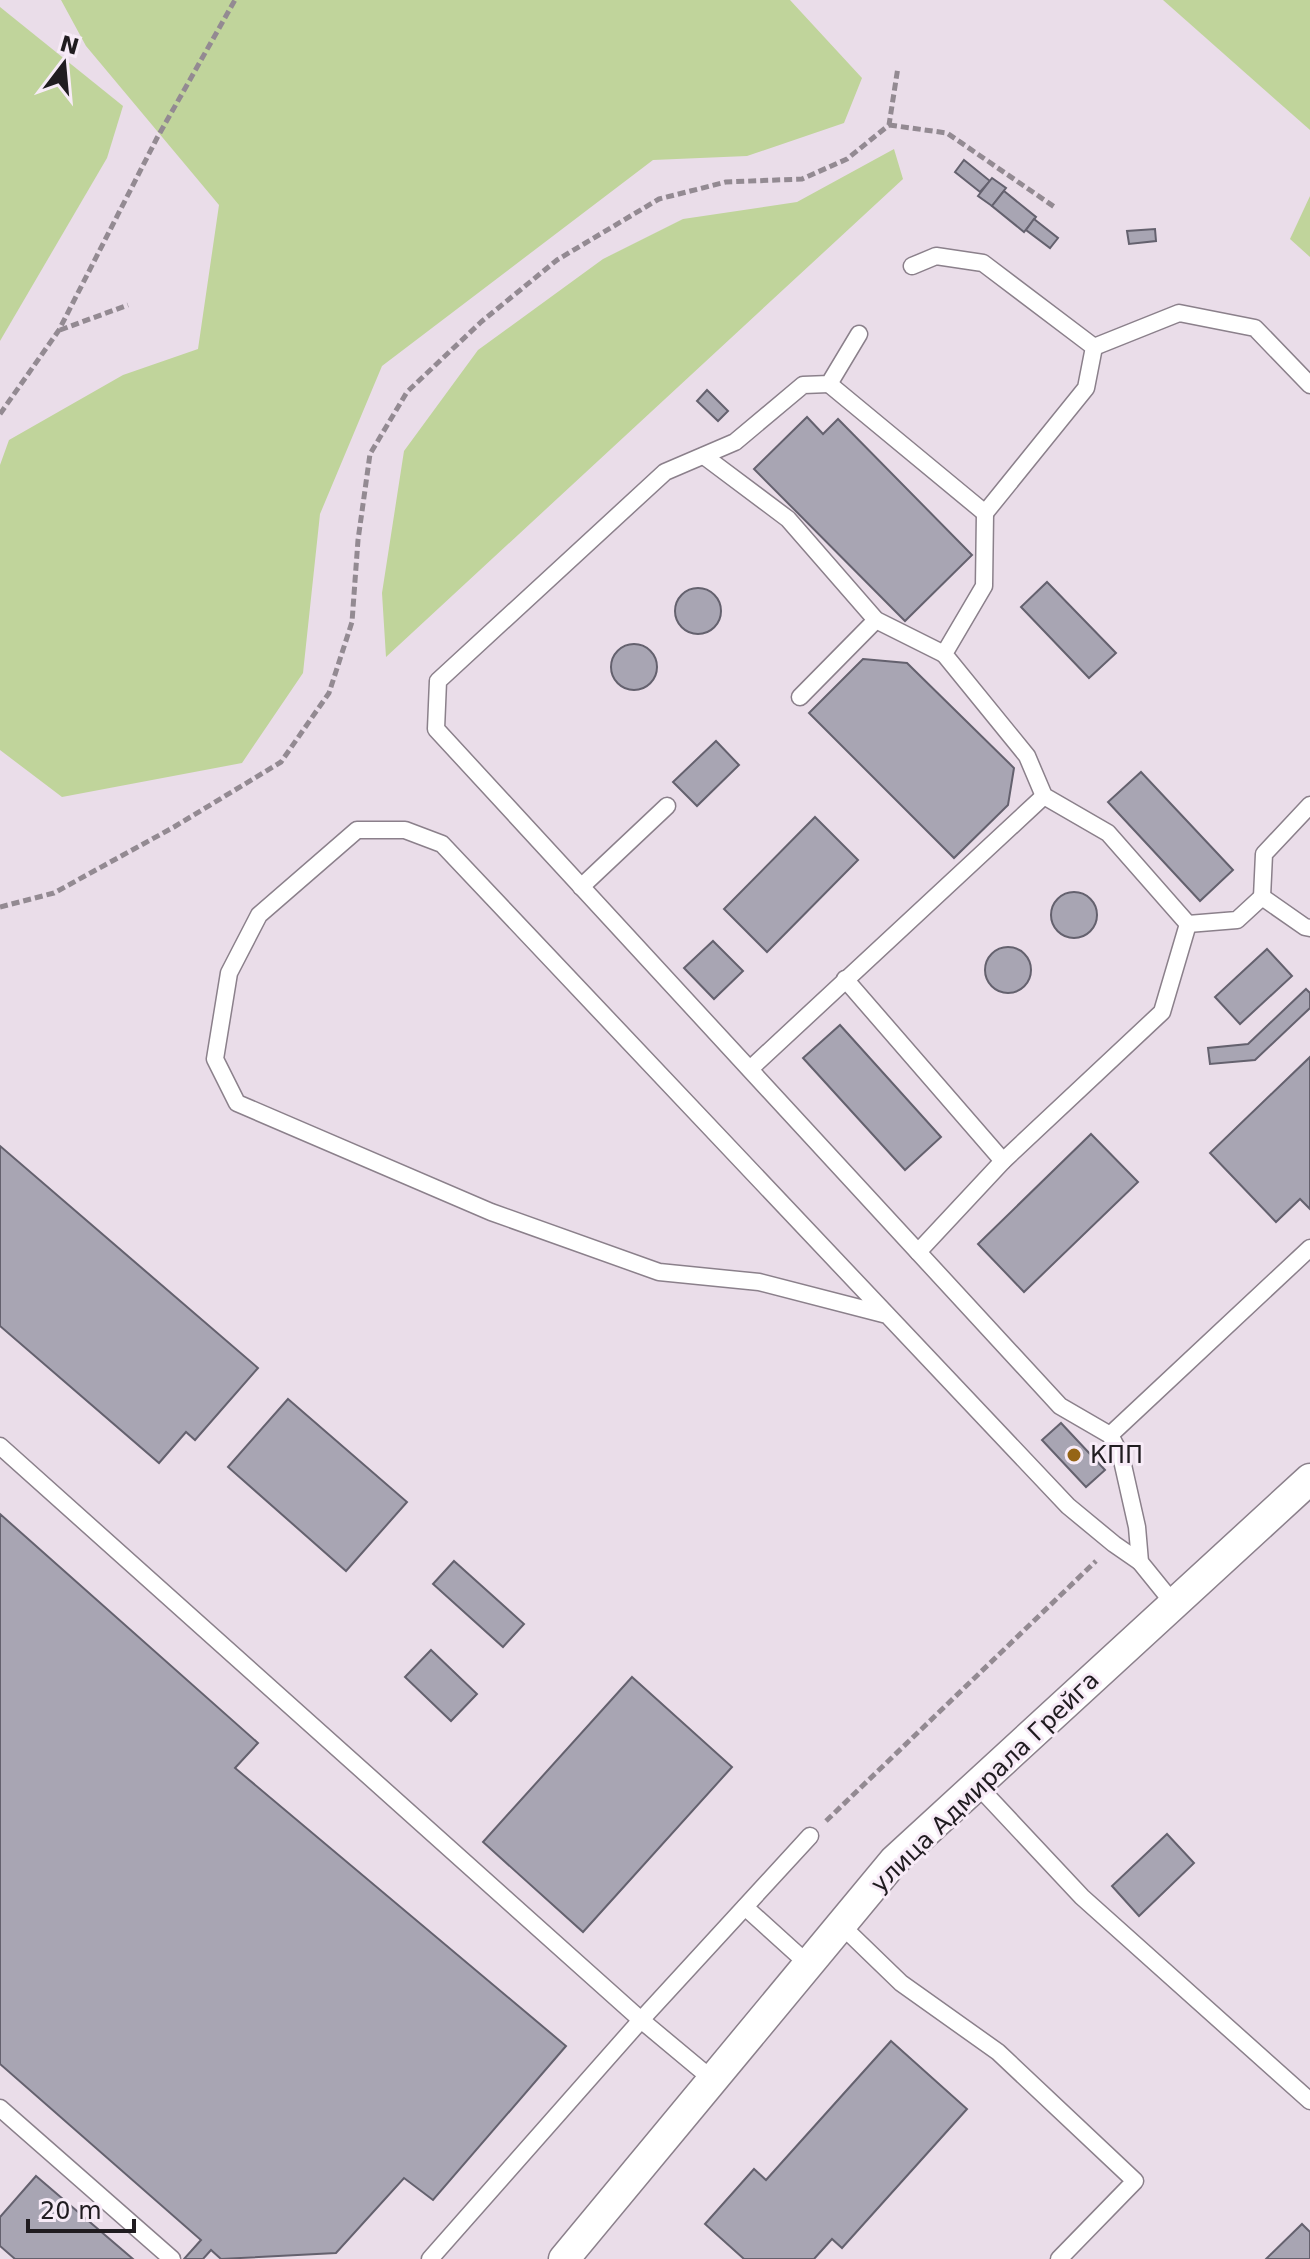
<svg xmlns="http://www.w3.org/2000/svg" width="1310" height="2259" font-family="'DejaVu Sans',sans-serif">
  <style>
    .green { fill: #c0d49b }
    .building { fill: #a8a5b3; stroke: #64616e; stroke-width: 2 }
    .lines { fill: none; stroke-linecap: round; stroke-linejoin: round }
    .service-casing { stroke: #8b808b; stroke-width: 19 }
    .minor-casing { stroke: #8b808b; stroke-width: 33 }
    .path { stroke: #938a92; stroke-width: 5; stroke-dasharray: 8 4; stroke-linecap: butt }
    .service { stroke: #fff; stroke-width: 16 }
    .minor { stroke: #fff; stroke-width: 30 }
    .poi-dot { fill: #956515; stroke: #f7ebf7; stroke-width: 3 }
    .labels { text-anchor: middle; stroke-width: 6; stroke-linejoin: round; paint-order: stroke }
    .poi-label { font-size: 24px; fill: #201c20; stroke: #f7ebf7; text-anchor: start }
    .street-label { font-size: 24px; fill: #201c20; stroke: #f7ebf7 }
  </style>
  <rect width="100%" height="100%" fill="#eadde9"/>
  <!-- green -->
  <g class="green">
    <polygon points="61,0 790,0 862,78 844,123 747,156 653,160 382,366 320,514 303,673 242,763 62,797 0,750 0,465 9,440 123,375 198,349 219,205 86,46"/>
    <polygon points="1163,0 1310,0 1310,130"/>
    <polygon points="0,7 123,106 107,158 0,341"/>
    <polygon points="894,149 903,179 386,657 382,593 404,451 478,350 603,259 683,219 797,202"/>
    <polygon points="1310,196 1310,257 1290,239"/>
  </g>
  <!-- building -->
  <g class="building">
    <polygon points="964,160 990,181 980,192 955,172"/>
    <polygon points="992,178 1006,188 992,206 978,196"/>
    <polygon points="1004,191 1036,217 1024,232 992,206"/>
    <polygon points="1034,219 1058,238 1050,248 1026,230"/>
    <polygon points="1155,229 1156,241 1129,244 1127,231"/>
    <polygon points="707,390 728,411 718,421 697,401"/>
    <polygon points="807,417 823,434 838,419 972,555 905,621 754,469"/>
    <polygon points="1047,582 1116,653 1089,678 1021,607"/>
    <circle cx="698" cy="611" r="23"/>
    <circle cx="634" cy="667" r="23"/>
    <polygon points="863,659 907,663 1014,768 1008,805 954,858 809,713"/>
    <polygon points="716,741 739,765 697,806 673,782"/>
    <polygon points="1141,772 1233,870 1200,901 1108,802"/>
    <polygon points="815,817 858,860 767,952 724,909"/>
    <circle cx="1074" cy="915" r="23"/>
    <polygon points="713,941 743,971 714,999 684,968"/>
    <circle cx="1008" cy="970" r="23"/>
    <polygon points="1267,949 1292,976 1240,1024 1215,997"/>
    <polygon points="1306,989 1310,993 1310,1008 1255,1060 1210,1064 1208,1048 1248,1044"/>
    <polygon points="840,1025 941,1137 905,1170 803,1058"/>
    <polygon points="1310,1057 1310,1209 1300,1199 1276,1222 1210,1153"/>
    <polygon points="1091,1134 1138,1182 1024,1292 978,1244"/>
    <polygon points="0,1146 258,1368 195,1440 186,1432 159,1463 0,1326"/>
    <polygon points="288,1399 407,1502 346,1571 228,1467"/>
    <polygon points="1061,1423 1105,1470 1086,1487 1042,1440"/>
    <polygon points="0,1514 258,1743 235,1768 566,2046 433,2200 404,2178 336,2253 221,2259 211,2250 203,2259 184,2259 201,2240 0,2064"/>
    <polygon points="454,1561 524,1624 503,1647 433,1584"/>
    <polygon points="431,1650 477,1694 451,1721 405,1677"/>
    <polygon points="632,1677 732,1767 583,1932 483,1842"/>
    <polygon points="1167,1834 1194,1863 1139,1916 1112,1886"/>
    <polygon points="891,2041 967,2109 842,2248 832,2239 814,2259 744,2259 705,2224 754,2169 766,2180"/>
    <polygon points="36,2176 133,2259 15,2259 0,2246 0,2217"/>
    <polygon points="1302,2224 1310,2232 1310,2259 1266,2259"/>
  </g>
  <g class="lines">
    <!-- service casing -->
    <g class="service-casing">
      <g id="service">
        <polyline points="859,334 829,384 803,385 735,442 665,472 438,681 436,729 1060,1406 1110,1435 1121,1456 1137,1527 1140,1562 1174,1604"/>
        <polyline points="1094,347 1179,313 1255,328 1310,385"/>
        <polyline points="829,384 985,513 1086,388 1094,347 983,263 936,256 912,266"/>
        <polyline points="704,456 788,519 876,620 944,654"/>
        <polyline points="800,697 876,620"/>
        <polyline points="581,887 667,806"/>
        <polyline points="1262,897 1264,854 1310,805"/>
        <polyline points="1188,924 1237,920 1262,897 1305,927 1310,928"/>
        <polyline points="845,979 1003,1161"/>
        <polyline points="750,1069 1044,796"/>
        <polyline points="918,1252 1003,1161 1162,1012 1188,924 1108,833 1044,796 1027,756 944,654 984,586 985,513"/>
        <polyline points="887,1315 759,1282 659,1272 491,1212 237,1103 215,1059 229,973 259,915 357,830 405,830 442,844 1068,1506 1114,1544 1140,1562"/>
        <polyline points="1110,1435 1310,1248"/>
        <polyline points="0,1446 641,2020 713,2080"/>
        <polyline points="977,1785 1082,1897 1310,2101"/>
        <polyline points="745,1907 808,1964"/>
        <polyline points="841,1925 901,1983 998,2052 1135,2181 1059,2259"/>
        <polyline points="0,2108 172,2259"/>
        <polyline points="430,2259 641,2020 810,1836"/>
      </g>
    </g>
    <!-- minor casing -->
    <g class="minor-casing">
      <polyline id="minor" points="564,2259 894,1861 1310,1479"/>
    </g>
    <!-- path -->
    <g class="path">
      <polyline points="889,125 947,133 1056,208"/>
      <polyline points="60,330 128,305"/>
      <polyline points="0,414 59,330 157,138 235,0"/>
      <polyline points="0,907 54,893 174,827 281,762 329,693 352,622 358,540 370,454 407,392 481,322 557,260 659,199 726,182 802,179 847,159 889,125 898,67"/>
      <polyline points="826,1821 1096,1561"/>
    </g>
    <!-- service -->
    <use href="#service" class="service"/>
    <!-- minor -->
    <use href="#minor" class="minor"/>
  </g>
  <!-- markers -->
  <circle class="poi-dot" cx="1074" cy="1455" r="8"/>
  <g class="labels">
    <!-- poi labels -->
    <g class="poi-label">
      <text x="1090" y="1463">КПП</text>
    </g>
    <!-- street labels -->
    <g class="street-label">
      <text transform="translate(985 1782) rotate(-44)" y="8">улица Адмирала Грейга</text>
    </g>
  </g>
  <!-- north arrow -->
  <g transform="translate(64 64) rotate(16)" stroke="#f7ebf7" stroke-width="6" paint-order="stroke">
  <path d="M0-6L14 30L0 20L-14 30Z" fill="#201c20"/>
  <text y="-12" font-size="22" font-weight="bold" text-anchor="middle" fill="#201c20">N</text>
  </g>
  <!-- scale -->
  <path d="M28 2219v12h106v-12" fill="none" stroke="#201c20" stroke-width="4"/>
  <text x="40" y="2219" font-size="24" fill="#201c20" stroke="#f7ebf7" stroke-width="6" paint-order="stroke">20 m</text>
</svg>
